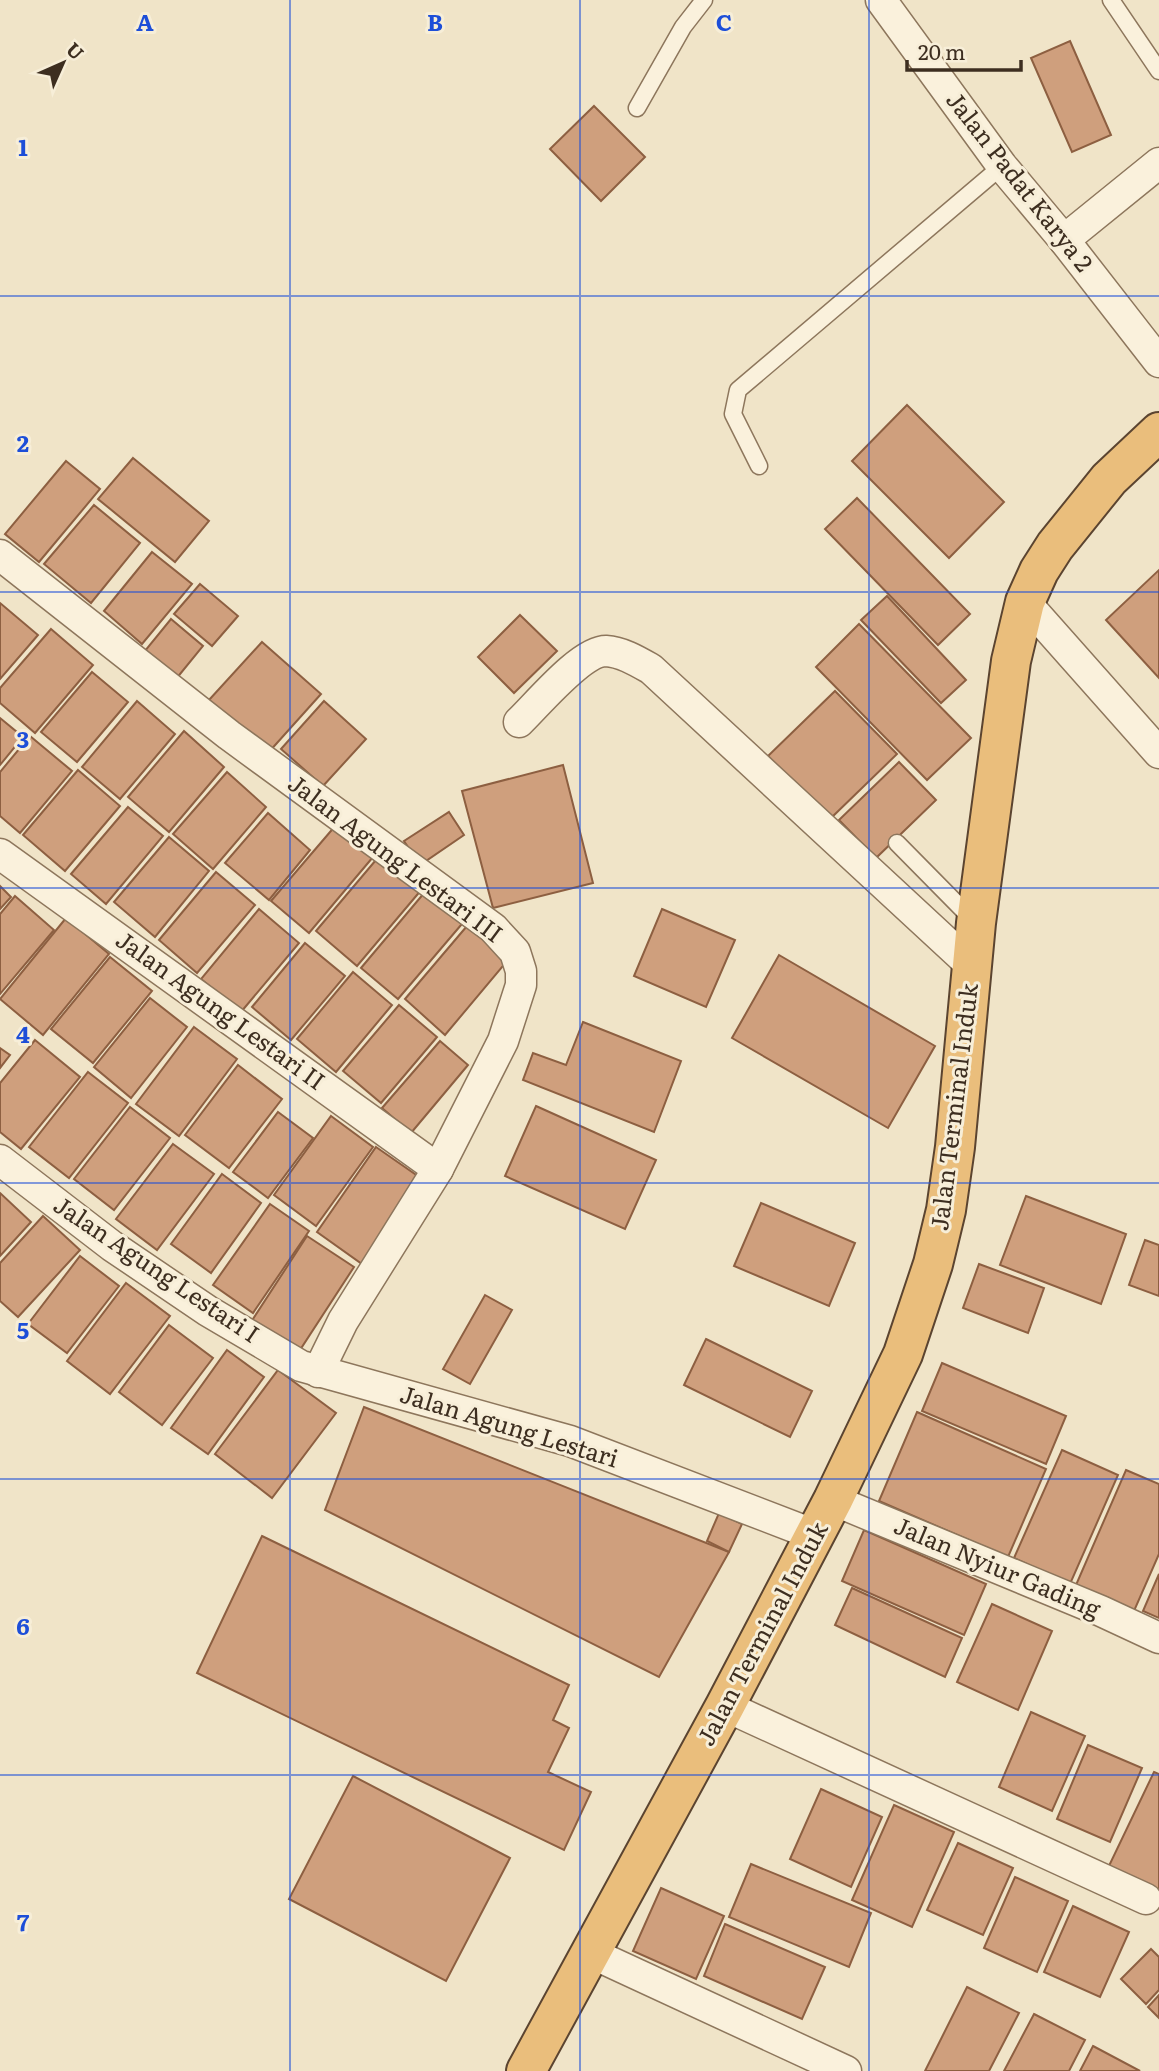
<svg xmlns="http://www.w3.org/2000/svg" width="1159" height="2071" font-family="Literata,serif">
  <style>
    .building { fill: #cf9f7d; stroke: #8d5f41; stroke-width: 2 }
    .lines { fill: none; stroke-linecap: round; stroke-linejoin: round }
    .service-casing { stroke: #8d765c; stroke-width: 19 }
    .minor-casing { stroke: #8d765c; stroke-width: 33 }
    .trunk-casing { stroke: #5b4430; stroke-width: 42 }
    .service { stroke: #faf1dc; stroke-width: 16 }
    .minor { stroke: #faf1dc; stroke-width: 30 }
    .trunk { stroke: #eabe7c; stroke-width: 38 }
    .grid { fill: none; stroke: #1d4ed8; stroke-width: 2; stroke-opacity: 0.55 }
    .labels { text-anchor: middle; stroke-width: 6; stroke-linejoin: round; paint-order: stroke }
    .street-label { font-size: 24px; fill: #3d2e20; stroke: #f7eed8 }
    .grid-label { font-size: 23px; text-anchor: middle; font-weight: bold; fill: #1d4ed8; stroke: #f7eed8; stroke-width: 6; stroke-linejoin: round; paint-order: stroke }
  </style>
  <rect width="100%" height="100%" fill="#f0e4c8"/>
  <!-- building -->
  <g class="building">
    <polygon points="1070,41 1111,135 1072,152 1031,58"/>
    <polygon points="594,106 645,157 601,201 550,149"/>
    <polygon points="907,405 1004,502 949,558 852,461"/>
    <polygon points="133,458 209,521 175,562 98,499"/>
    <polygon points="66,461 100,489 39,562 5,534"/>
    <polygon points="857,498 970,614 938,645 825,529"/>
    <polygon points="94,505 140,543 91,603 44,564"/>
    <polygon points="152,552 192,584 142,644 104,611"/>
    <polygon points="1159,570 1159,678 1106,620"/>
    <polygon points="200,584 238,616 212,646 174,614"/>
    <polygon points="887,596 966,680 941,703 861,620"/>
    <polygon points="0,603 38,635 0,679"/>
    <polygon points="520,615 557,651 514,693 478,657"/>
    <polygon points="171,619 203,646 176,679 144,652"/>
    <polygon points="859,624 971,738 927,780 816,667"/>
    <polygon points="51,629 93,665 35,733 0,703 0,688"/>
    <polygon points="262,642 321,694 268,753 209,700"/>
    <polygon points="92,672 128,702 77,762 41,732"/>
    <polygon points="835,691 897,754 830,819 768,756"/>
    <polygon points="137,701 175,734 120,799 82,767"/>
    <polygon points="324,701 366,739 323,786 281,749"/>
    <polygon points="0,718 23,737 0,765"/>
    <polygon points="184,731 224,767 169,832 128,797"/>
    <polygon points="30,736 72,771 20,833 0,816 0,772"/>
    <polygon points="899,762 936,800 876,858 839,820"/>
    <polygon points="563,765 593,883 493,908 462,791"/>
    <polygon points="78,770 120,806 65,871 23,835"/>
    <polygon points="227,772 266,807 213,869 173,834"/>
    <polygon points="128,807 163,836 106,904 71,874"/>
    <polygon points="449,812 464,835 420,865 404,841"/>
    <polygon points="268,813 310,850 269,900 225,863"/>
    <polygon points="336,825 373,857 309,933 271,901"/>
    <polygon points="169,837 209,871 155,937 114,902"/>
    <polygon points="381,854 422,889 357,966 316,931"/>
    <polygon points="216,872 255,905 197,973 159,940"/>
    <polygon points="0,886 11,897 0,909"/>
    <polygon points="430,886 467,918 398,999 361,968"/>
    <polygon points="15,896 54,930 0,994 0,914"/>
    <polygon points="259,909 299,943 241,1012 201,979"/>
    <polygon points="662,909 735,940 706,1007 634,976"/>
    <polygon points="66,918 109,954 43,1035 0,999"/>
    <polygon points="467,926 508,960 445,1035 405,999"/>
    <polygon points="305,943 345,976 291,1040 252,1007"/>
    <polygon points="779,955 935,1046 888,1128 732,1038"/>
    <polygon points="110,957 152,991 93,1063 51,1029"/>
    <polygon points="353,972 392,1005 336,1072 297,1039"/>
    <polygon points="150,998 187,1027 131,1098 94,1067"/>
    <polygon points="399,1005 437,1037 381,1103 343,1071"/>
    <polygon points="583,1022 681,1061 654,1132 523,1080 533,1053 566,1065"/>
    <polygon points="194,1027 237,1059 179,1136 136,1104"/>
    <polygon points="35,1040 80,1077 21,1149 0,1132 0,1083"/>
    <polygon points="440,1041 468,1065 411,1133 382,1108"/>
    <polygon points="0,1048 10,1055 0,1068"/>
    <polygon points="238,1065 282,1099 229,1168 185,1135"/>
    <polygon points="88,1072 128,1103 69,1178 29,1147"/>
    <polygon points="536,1106 656,1160 625,1229 505,1176"/>
    <polygon points="130,1107 170,1138 114,1210 74,1179"/>
    <polygon points="278,1112 313,1138 268,1198 233,1172"/>
    <polygon points="331,1116 373,1147 316,1226 274,1195"/>
    <polygon points="173,1144 214,1174 157,1250 116,1219"/>
    <polygon points="376,1147 422,1179 362,1264 317,1232"/>
    <polygon points="222,1174 261,1203 211,1273 171,1244"/>
    <polygon points="0,1193 31,1222 0,1256"/>
    <polygon points="1026,1196 1126,1234 1101,1304 1000,1265"/>
    <polygon points="761,1203 855,1243 829,1306 734,1266"/>
    <polygon points="270,1204 309,1231 253,1313 213,1285"/>
    <polygon points="43,1216 80,1250 18,1317 0,1301 0,1263"/>
    <polygon points="307,1236 354,1267 298,1353 251,1322"/>
    <polygon points="1145,1240 1159,1245 1159,1296 1129,1285"/>
    <polygon points="80,1256 119,1286 67,1353 28,1324"/>
    <polygon points="979,1264 1044,1288 1028,1333 963,1308"/>
    <polygon points="126,1283 170,1316 110,1394 67,1361"/>
    <polygon points="485,1295 512,1310 470,1384 443,1369"/>
    <polygon points="169,1325 213,1358 162,1425 119,1392"/>
    <polygon points="706,1339 812,1391 790,1437 684,1385"/>
    <polygon points="227,1350 264,1377 208,1454 171,1428"/>
    <polygon points="942,1363 1066,1416 1046,1464 922,1411"/>
    <polygon points="278,1370 336,1413 272,1498 215,1454"/>
    <polygon points="364,1407 729,1552 659,1677 325,1510"/>
    <polygon points="917,1412 1046,1469 1008,1557 879,1501"/>
    <polygon points="1062,1450 1118,1475 1070,1584 1014,1558"/>
    <polygon points="1126,1470 1159,1484 1159,1554 1134,1611 1076,1585"/>
    <polygon points="719,1513 742,1524 729,1552 707,1541"/>
    <polygon points="864,1530 986,1584 964,1635 842,1581"/>
    <polygon points="262,1536 569,1685 553,1720 569,1728 548,1772 591,1792 564,1850 197,1673"/>
    <polygon points="1159,1574 1159,1618 1143,1611"/>
    <polygon points="852,1588 962,1638 945,1677 835,1625"/>
    <polygon points="992,1604 1052,1631 1018,1710 957,1682"/>
    <polygon points="1031,1712 1085,1736 1052,1811 999,1787"/>
    <polygon points="1088,1745 1142,1768 1110,1842 1057,1819"/>
    <polygon points="1154,1772 1159,1774 1159,1895 1107,1870"/>
    <polygon points="353,1776 510,1858 446,1981 289,1899"/>
    <polygon points="821,1789 882,1817 851,1887 790,1859"/>
    <polygon points="894,1805 954,1832 912,1927 852,1900"/>
    <polygon points="958,1843 1013,1868 983,1935 927,1910"/>
    <polygon points="751,1864 871,1913 849,1967 729,1917"/>
    <polygon points="1015,1877 1068,1901 1037,1972 984,1948"/>
    <polygon points="661,1888 724,1916 696,1979 633,1951"/>
    <polygon points="1073,1906 1129,1932 1100,1997 1044,1972"/>
    <polygon points="725,1924 825,1967 802,2019 704,1976"/>
    <polygon points="1151,1949 1159,1957 1159,1990 1146,2004 1121,1979"/>
    <polygon points="967,1987 1019,2013 989,2071 925,2071"/>
    <polygon points="1159,1995 1159,2018 1148,2007"/>
    <polygon points="1034,2014 1085,2040 1069,2071 1004,2071"/>
    <polygon points="1093,2046 1140,2071 1080,2071"/>
  </g>
  <g class="lines">
    <!-- service casing -->
    <g class="service-casing">
      <g id="service">
        <polyline points="1111,0 1159,71"/>
        <polyline points="637,108 683,27 704,0"/>
        <polyline points="759,466 733,414 738,390 1002,166"/>
        <polyline points="897,843 972,919"/>
      </g>
    </g>
    <!-- minor casing -->
    <g class="minor-casing">
      <g id="minor">
        <polyline points="881,0 1002,166 1064,240 1159,362"/>
        <polyline points="1064,240 1159,163"/>
        <polyline points="0,555 229,735 493,928 515,952 521,971 521,985 503,1041 438,1169 343,1321 318,1372"/>
        <polyline points="1025,602 1159,753"/>
        <path d="M519 722C537 705 581 651 606 651 622 652 637 661 651 669L972 966"/>
        <polyline points="0,854 438,1169"/>
        <polyline points="0,1160 112,1246 208,1311 301,1366 570,1441 815,1535"/>
        <polyline points="833,1500 1101,1611 1159,1638"/>
        <polyline points="725,1706 1146,1899"/>
        <polyline points="591,1953 846,2071"/>
      </g>
    </g>
    <!-- trunk casing -->
    <g class="trunk-casing">
      <polyline id="trunk" points="526,2071 725,1706 833,1500 903,1354 933,1264 946,1210 955,1147 976,923 1011,661 1025,602 1039,571 1055,546 1109,479 1159,432"/>
    </g>
    <!-- service -->
    <use href="#service" class="service"/>
    <!-- minor -->
    <use href="#minor" class="minor"/>
    <!-- trunk -->
    <use href="#trunk" class="trunk"/>
  </g>
  <!-- grid -->
  <path class="grid" d="M290 0V2071M580 0V2071M869 0V2071M0 296H1159M0 592H1159M0 888H1159M0 1183H1159M0 1479H1159M0 1775H1159"/>
  <g class="labels">
    <!-- street labels -->
    <g class="street-label">
      <text transform="translate(1019 182) rotate(52)" y="8">Jalan Padat Karya 2</text>
      <text transform="translate(395 859) rotate(37)" y="8">Jalan Agung Lestari III</text>
      <text transform="translate(220 1011) rotate(36)" y="8">Jalan Agung Lestari II</text>
      <text transform="translate(955 1107) rotate(-83)" y="8">Jalan Terminal Induk</text>
      <text transform="translate(156 1270) rotate(34)" y="8">Jalan Agung Lestari I</text>
      <text transform="translate(509 1427) rotate(17)" y="8">Jalan Agung Lestari</text>
      <text transform="translate(997 1568) rotate(23)" y="8">Jalan Nyiur Gading</text>
      <text transform="translate(763 1634) rotate(-62)" y="8">Jalan Terminal Induk</text>
    </g>
  </g>
  <g class="grid-label">
    <text x="145" y="31">A</text>
    <text x="435" y="31">B</text>
    <text x="724" y="31">C</text>
    <text x="23" y="156">1</text>
    <text x="23" y="452">2</text>
    <text x="23" y="748">3</text>
    <text x="23" y="1043">4</text>
    <text x="23" y="1339">5</text>
    <text x="23" y="1635">6</text>
    <text x="23" y="1931">7</text>
  </g>
  <!-- north arrow -->
  <g transform="translate(63 63) rotate(45)" stroke="#f7eed8" stroke-width="5" paint-order="stroke">
  <path d="M0-5L12 26L0 18L-12 26Z" fill="#3d2e20"/>
  <text y="-10" font-size="19" font-weight="bold" text-anchor="middle" fill="#3d2e20">U</text>
  </g>
  <!-- scale -->
  <path d="M907 60v10h114v-10" fill="none" stroke="#3d2e20" stroke-width="3.5"/>
  <text x="918" y="60" font-size="21" fill="#3d2e20" stroke="#f7eed8" stroke-width="5" paint-order="stroke">20 m</text>
</svg>
